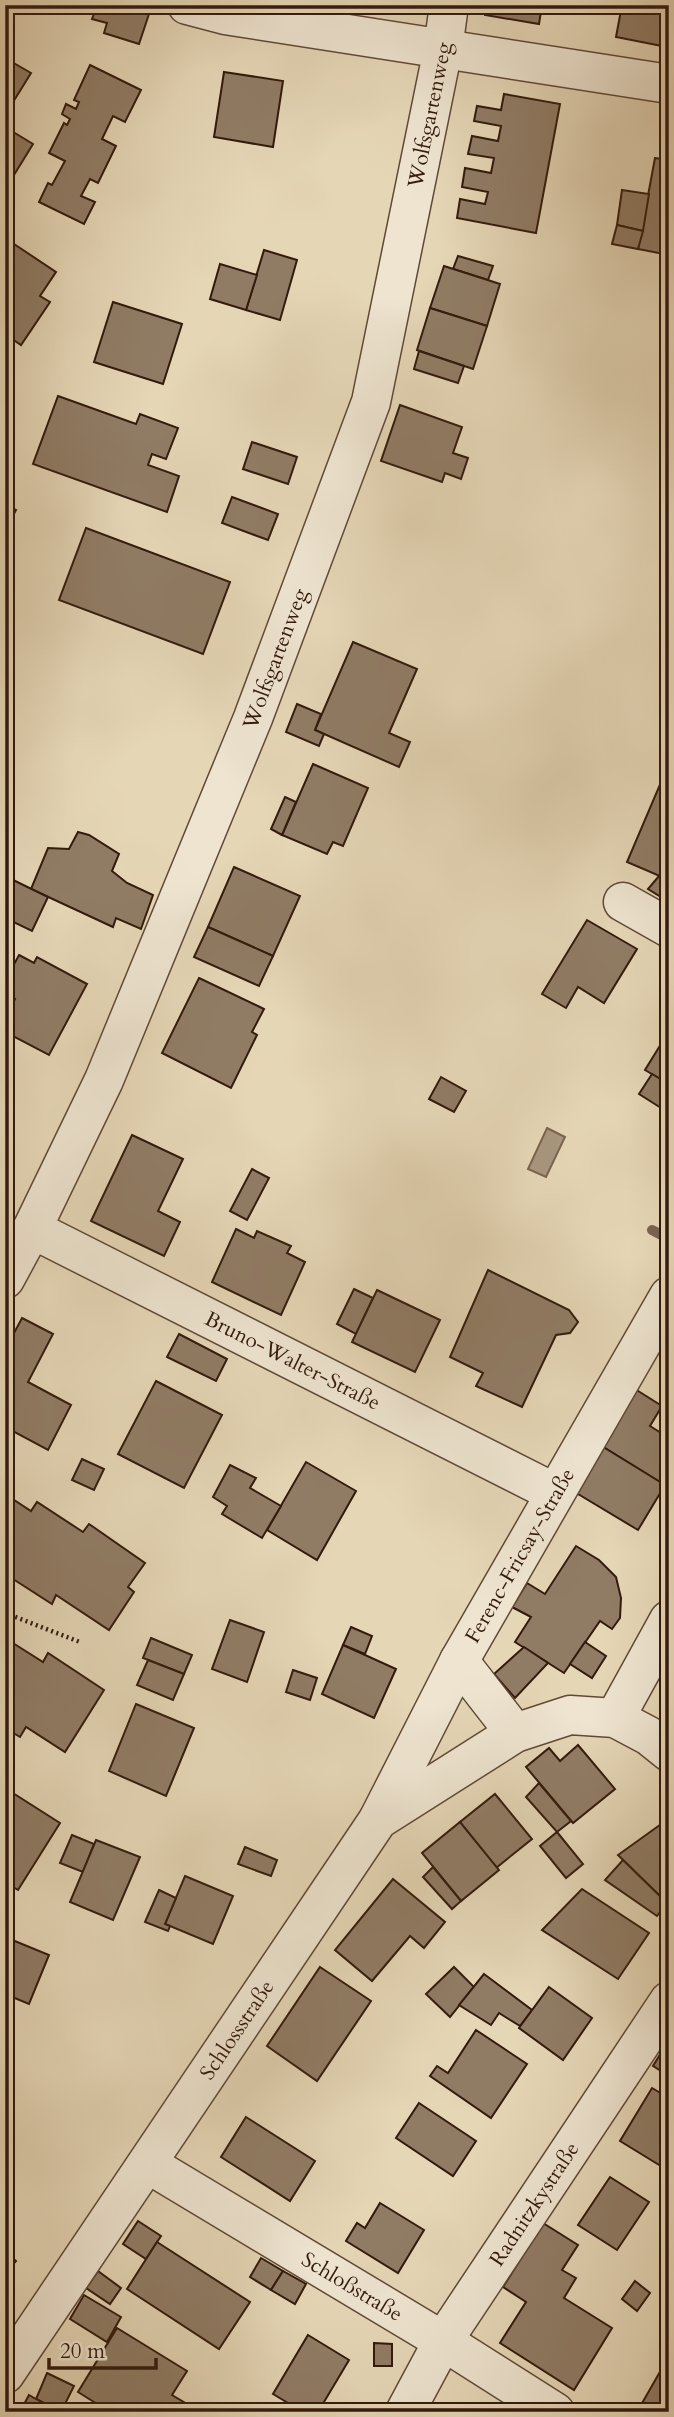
<svg xmlns="http://www.w3.org/2000/svg" width="674" height="2417" font-family="Cardo,serif">
  <style>
    .water { fill: #a8967d; stroke: #796450; stroke-width: 2 }
    .lines { fill: none; stroke-linecap: round; stroke-linejoin: round }
    .stream { stroke: #796450; stroke-width: 10 }
    .building { fill: #907c65; stroke: #331a0d; stroke-width: 2 }
    .minor-casing { stroke: #604937; stroke-width: 41 }
    .path { stroke: #331a0d; stroke-width: 4.5; stroke-dasharray: 2 3.5; stroke-linecap: butt }
    .minor { stroke: #eee4d0; stroke-width: 38 }
    .labels { text-anchor: middle; stroke-width: 7; stroke-linejoin: round; paint-order: stroke }
    .street-label { font-size: 21px; fill: #331a0d; stroke: #eee4d0 }
  </style>
  <rect width="100%" height="100%" fill="#e5d6b6"/>
  <filter id="stains"><feTurbulence type="fractalNoise" baseFrequency=".00286" numOctaves="4"/><feColorMatrix values="0 0 0 0 .2 0 0 0 0 .09 0 0 0 0 .02 0 0 0 .5 -.17"/></filter>
  <radialGradient id="worn" r=".72"><stop offset=".6" stop-color="#630" stop-opacity="0"/><stop offset="1" stop-color="#630" stop-opacity=".3"/></radialGradient>
  <!-- water -->
  <polygon class="water" points="547,1128 565,1137 546,1177 528,1169"/>
  <g class="lines">
    <!-- stream -->
    <polyline class="stream" points="652,1230 669,1239"/>
  </g>
  <!-- building -->
  <g class="building">
    <polygon points="112,5 132,5 150,11 139,44 104,33 107,23 92,19 96,8 109,12"/>
    <polygon points="486,5 542,5 539,24 485,15"/>
    <polygon points="622,5 669,5 667,47 616,37"/>
    <polygon points="5,58 31,73 5,115"/>
    <polygon points="90,65 141,90 125,122 113,116 102,139 116,146 98,183 90,179 81,196 95,202 84,224 39,202 48,183 52,185 65,161 49,153 64,123 67,125 70,119 62,114 66,104 76,109 79,102 74,100"/>
    <polygon points="224,72 283,81 273,147 214,137"/>
    <polygon points="504,94 560,104 536,233 457,218 460,199 485,204 488,192 462,187 465,168 491,173 494,158 468,154 472,136 498,141 501,126 474,121 477,106 501,110"/>
    <polygon points="5,127 33,144 14,175 5,170"/>
    <polygon points="655,158 669,160 669,255 638,249"/>
    <polygon points="622,190 649,194 643,231 617,225"/>
    <polygon points="617,225 643,231 638,249 612,244"/>
    <polygon points="11,242 56,272 40,296 50,302 21,345 5,334 5,250"/>
    <polygon points="264,250 297,260 280,320 246,310"/>
    <polygon points="458,256 493,266 488,280 453,269"/>
    <polygon points="220,264 257,275 246,310 210,299"/>
    <polygon points="444,266 500,284 487,326 430,308"/>
    <polygon points="113,302 182,324 163,384 94,362"/>
    <polygon points="430,308 487,326 473,369 417,350"/>
    <polygon points="419,351 464,366 458,383 414,369"/>
    <polygon points="58,396 136,424 140,414 178,428 166,459 152,454 148,465 179,476 167,512 33,464"/>
    <polygon points="400,405 462,427 453,453 468,458 461,479 445,473 442,482 381,461"/>
    <polygon points="252,442 297,457 288,484 243,469"/>
    <polygon points="232,497 278,514 268,540 222,523"/>
    <polygon points="5,505 16,510 5,531"/>
    <polygon points="86,528 230,582 203,654 59,600"/>
    <polygon points="353,642 417,669 389,733 410,742 399,767 315,730"/>
    <polygon points="297,704 321,714 315,730 324,734 319,746 286,732"/>
    <polygon points="313,764 368,788 343,846 333,842 327,854 282,835"/>
    <polygon points="667,768 669,769 669,880 627,862"/>
    <polygon points="285,797 296,802 282,835 271,829"/>
    <polygon points="78,832 89,835 119,854 112,871 127,883 153,895 141,929 116,918 113,927 31,889 48,848 69,849"/>
    <polygon points="234,867 300,896 273,956 208,927"/>
    <polygon points="659,876 669,880 669,902 648,889"/>
    <polygon points="7,877 48,897 32,931 5,918"/>
    <polygon points="587,920 637,949 604,1003 578,987 566,1008 542,994"/>
    <polygon points="208,927 273,956 259,986 194,957"/>
    <polygon points="19,955 34,963 37,957 87,984 49,1055 5,1032 5,1018 15,999 5,994 5,981"/>
    <polygon points="199,978 264,1009 252,1032 257,1035 231,1088 162,1053"/>
    <polygon points="669,1031 669,1084 645,1070"/>
    <polygon points="652,1074 669,1084 669,1113 639,1094"/>
    <polygon points="441,1077 466,1091 454,1112 429,1099"/>
    <polygon points="132,1135 183,1159 158,1211 180,1222 164,1256 91,1221"/>
    <polygon points="252,1169 269,1178 247,1220 230,1211"/>
    <polygon points="236,1229 254,1238 257,1231 291,1246 287,1253 305,1262 281,1315 212,1282"/>
    <polygon points="488,1270 569,1310 578,1322 570,1333 556,1335 522,1407 476,1386 483,1373 450,1357"/>
    <polygon points="354,1289 373,1298 356,1334 337,1324"/>
    <polygon points="377,1290 440,1320 415,1372 352,1342"/>
    <polygon points="22,1318 53,1334 28,1382 71,1405 48,1450 5,1427 5,1350"/>
    <polygon points="179,1334 227,1359 216,1381 167,1357"/>
    <polygon points="156,1381 222,1415 184,1488 118,1454"/>
    <polygon points="635,1389 662,1406 650,1426 669,1438 669,1478 665,1485 600,1445"/>
    <polygon points="600,1445 665,1485 638,1530 573,1491"/>
    <polygon points="82,1459 104,1469 94,1490 72,1480"/>
    <polygon points="306,1462 356,1491 317,1560 267,1530"/>
    <polygon points="230,1465 256,1478 250,1488 281,1506 262,1538 222,1514 227,1506 213,1497"/>
    <polygon points="5,1494 31,1511 37,1502 83,1532 89,1524 145,1563 128,1587 134,1592 109,1630 56,1595 52,1604 13,1579 5,1588"/>
    <polygon points="576,1546 599,1560 616,1577 621,1598 620,1618 612,1629 600,1621 564,1673 515,1642 531,1617 512,1607 527,1583 545,1594"/>
    <polygon points="230,1620 264,1632 247,1682 212,1669"/>
    <polygon points="351,1627 372,1636 365,1654 343,1645"/>
    <polygon points="5,1638 43,1662 48,1653 104,1690 65,1752 26,1727 20,1737 5,1728"/>
    <polygon points="151,1638 192,1655 184,1674 143,1658"/>
    <polygon points="585,1642 606,1656 592,1678 570,1664"/>
    <polygon points="343,1645 396,1669 374,1718 322,1694"/>
    <polygon points="524,1647 548,1663 515,1698 494,1674"/>
    <polygon points="148,1660 184,1674 173,1700 137,1685"/>
    <polygon points="293,1670 317,1678 310,1700 286,1692"/>
    <polygon points="136,1704 194,1728 166,1796 109,1771"/>
    <polygon points="578,1745 615,1789 573,1823 526,1767 549,1748 560,1761"/>
    <polygon points="539,1783 571,1821 557,1832 526,1797"/>
    <polygon points="5,1788 60,1823 18,1890 5,1882"/>
    <polygon points="495,1794 532,1839 496,1868 460,1822"/>
    <polygon points="460,1822 499,1870 461,1901 422,1853"/>
    <polygon points="664,1822 669,1827 667,1903 618,1855"/>
    <polygon points="557,1832 583,1864 566,1878 540,1846"/>
    <polygon points="72,1835 94,1844 83,1872 60,1863"/>
    <polygon points="96,1840 140,1857 113,1920 70,1902"/>
    <polygon points="245,1847 277,1860 271,1876 238,1864"/>
    <polygon points="623,1860 667,1903 657,1916 605,1880"/>
    <polygon points="433,1867 461,1901 452,1909 423,1877"/>
    <polygon points="185,1876 233,1896 213,1944 165,1924"/>
    <polygon points="393,1879 445,1922 424,1948 410,1936 372,1981 335,1950"/>
    <polygon points="582,1889 649,1933 618,1979 542,1930"/>
    <polygon points="159,1890 176,1898 165,1924 170,1926 168,1931 145,1922"/>
    <polygon points="5,1937 49,1955 29,2004 5,1994"/>
    <polygon points="320,1967 371,2001 317,2081 267,2046"/>
    <polygon points="454,1967 474,1987 450,2017 426,1994"/>
    <polygon points="484,1974 532,2010 520,2026 499,2013 491,2025 459,2005"/>
    <polygon points="549,1987 592,2018 563,2060 519,2028"/>
    <polygon points="476,2030 527,2064 491,2118 430,2076 437,2066 448,2073"/>
    <polygon points="661,2053 669,2058 669,2076 653,2066"/>
    <polygon points="652,2088 669,2098 669,2171 620,2141"/>
    <polygon points="419,2103 476,2141 453,2176 396,2138"/>
    <polygon points="246,2117 315,2161 290,2201 221,2157"/>
    <polygon points="610,2177 649,2202 617,2250 578,2225"/>
    <polygon points="380,2203 424,2230 398,2273 346,2241 357,2223 365,2228"/>
    <polygon points="138,2221 161,2236 146,2259 123,2244"/>
    <polygon points="543,2223 578,2245 562,2270 576,2278 564,2298 612,2328 574,2390 500,2343 526,2302 503,2287"/>
    <polygon points="157,2242 250,2302 219,2349 127,2289"/>
    <polygon points="5,2251 16,2261 5,2273"/>
    <polygon points="261,2258 283,2271 271,2290 250,2277"/>
    <polygon points="98,2271 121,2288 110,2304 86,2288"/>
    <polygon points="283,2271 306,2284 295,2304 271,2290"/>
    <polygon points="635,2281 650,2293 637,2311 622,2299"/>
    <polygon points="84,2295 121,2317 107,2342 70,2319"/>
    <polygon points="117,2328 187,2371 172,2395 197,2410 196,2412 110,2412 78,2392"/>
    <polygon points="308,2335 349,2360 318,2412 303,2412 273,2394"/>
    <polygon points="374,2343 392,2344 392,2366 374,2366"/>
    <polygon points="669,2356 669,2412 637,2412"/>
    <polygon points="47,2373 74,2386 61,2412 36,2399"/>
    <polygon points="29,2395 36,2399 60,2412 20,2412"/>
  </g>
  <g class="lines">
    <!-- minor casing -->
    <g class="minor-casing">
      <g id="minor">
        <polyline points="187,5 225,15 669,84"/>
        <polyline points="623,902 669,928"/>
        <path id="s1" d="M32 1229 555 1493"/>
        <path id="s2" d="M5 1279 32 1229 104 1080 253 718 371 402 443 49 449 5"/>
        <polyline points="459,1661 515,1733"/>
        <polyline points="615,1718 669,1620"/>
        <path id="s3" d="M379 1818 459 1661 669 1296"/>
        <path id="s4" d="M148 2164 443 2341 555 2412"/>
        <path id="s5" d="M5 2374 378 1820 515 1733 570 1715 615 1718 649 1736 669 1752"/>
        <path id="s6" d="M405 2412 443 2341 669 2001"/>
      </g>
    </g>
    <!-- path -->
    <polyline class="path" points="5,1613 80,1642"/>
    <!-- minor -->
    <use href="#minor" class="minor"/>
  </g>
  <g class="labels">
    <!-- street labels -->
    <g class="street-label">
      <text dy="7" stroke="none"><textPath href="#s2" startOffset="1244">Wolfsgartenweg</textPath></text>
      <text dy="7" stroke="none"><textPath href="#s2" startOffset="677">Wolfsgartenweg</textPath></text>
      <text dy="7" stroke="none"><textPath href="#s1" startOffset="292">Bruno-Walter-Straße</textPath></text>
      <text dy="7" stroke="none"><textPath href="#s3" startOffset="298">Ferenc-Fricsay-Straße</textPath></text>
      <text dy="7" stroke="none"><textPath href="#s5" startOffset="415">Schlossstraße</textPath></text>
      <text dy="7" stroke="none"><textPath href="#s6" startOffset="245">Radnitzkystraße</textPath></text>
      <text dy="7" stroke="none"><textPath href="#s4" startOffset="238">Schloßstraße</textPath></text>
    </g>
  </g>
  <!-- margin -->
  <rect width="674" height="2417" fill="none" stroke="#e5d6b6" stroke-width="28"/>
  <rect x="7" y="7" width="660" height="2403" fill="none" stroke="#331a0d" stroke-width="3.5"/>
  <rect x="14" y="14" width="646" height="2389" fill="none" stroke="#331a0d" stroke-width="2"/>
  <!-- scale -->
  <path d="M49 2358v10h107v-10" fill="none" stroke="#331a0d" stroke-width="3.5"/>
  <text x="60" y="2358" font-size="21" fill="#331a0d" stroke="#eee4d0" stroke-width="5" paint-order="stroke">20 m</text>
  <rect width="100%" height="100%" filter="url(#stains)"/>
  <rect width="100%" height="100%" fill="url(#worn)"/>
</svg>
